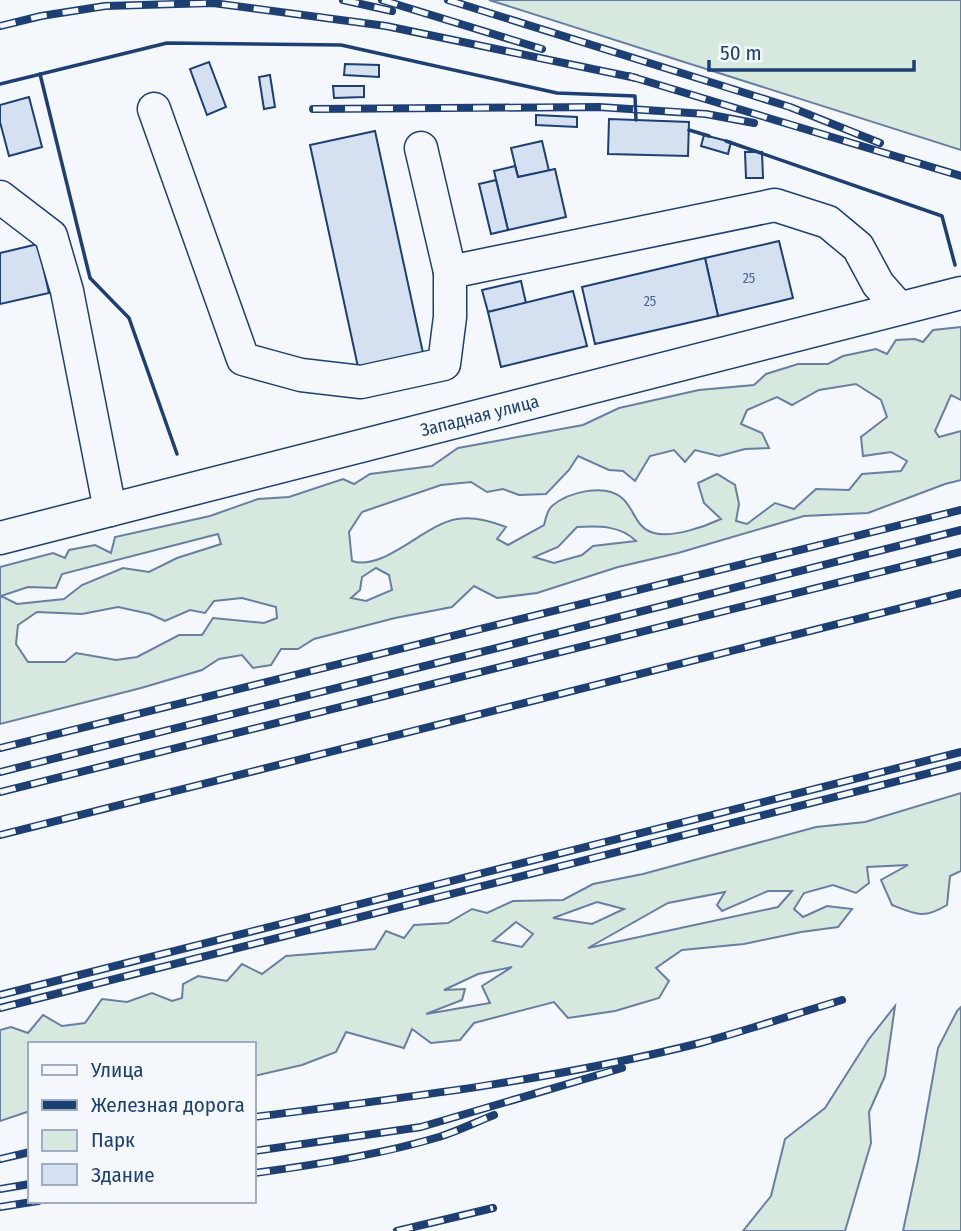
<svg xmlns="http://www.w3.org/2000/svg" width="961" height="1231" font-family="'Fira Sans Condensed',sans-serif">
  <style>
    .green { fill: #d7e8df; stroke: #687fa3; stroke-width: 2; fill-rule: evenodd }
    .building { fill: #d5e0f0; stroke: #1d3f73; stroke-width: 2 }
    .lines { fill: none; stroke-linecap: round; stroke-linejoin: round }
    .minor-casing { stroke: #1d3f73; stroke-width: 35 }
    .minor { stroke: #f4f7fb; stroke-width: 32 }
    .rail-casing { stroke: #1d3f73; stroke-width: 8 }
    .rail { stroke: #f4f7fb; stroke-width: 5; stroke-dasharray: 16; stroke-linecap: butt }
    .wall { stroke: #1d3f73; stroke-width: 3.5 }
    .labels { text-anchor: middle; stroke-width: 5; stroke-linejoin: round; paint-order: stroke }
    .number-label { font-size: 14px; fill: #4b6792 }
    .street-label { font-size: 18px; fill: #1d3f73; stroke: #f4f7fb }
  </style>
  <rect width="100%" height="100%" fill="#f4f7fb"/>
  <!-- green -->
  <g class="green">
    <polygon points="489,0 961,0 961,150"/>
    <path d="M961 327V400L951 395 935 431 939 437 961 431V480L945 484 868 513 804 516 678 553 618 567 537 593 497 598 474 586 452 607 395 618 314 639 298 649H281L271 665 253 668 242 655 219 659 202 670 141 688 0 724V567L53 553 65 558 69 550 95 545 111 553 115 537 210 516 258 499 289 497 343 479 354 484 370 474 432 466 458 448 583 425 619 408 699 390 754 385 766 374 798 364H828L843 356 876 349 887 354 896 340 915 339 923 342 933 330ZM856 384 881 400 887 417 861 437 863 456 891 452 907 461 901 471 862 474 849 490 816 489 794 509 775 503 747 524 736 521 739 504 735 485 717 474 698 483 704 503 721 519C704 527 672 538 654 533 635 528 635 509 622 498 605 483 568 492 552 506 547 510 546 518 544 525L508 545 497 539 506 527C491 521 474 516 457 519 425 524 383 572 352 561L349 532 362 512 441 485 471 482 487 492 503 489 519 495 546 494 569 470 578 456 609 470 623 471 635 481 650 456 674 450 685 462 695 450 719 456 745 449 769 448 762 433 741 424 747 410 777 397 792 405 819 390ZM577 527C598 526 620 525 636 541L593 546 582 555 554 563 534 557 558 547ZM218 534 221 544 177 558 149 572 123 568 82 585 64 599 17 604 1 596 28 587 56 588 62 574ZM376 568 389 575 392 590 366 601 351 598 360 590 362 577ZM242 598 276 607 277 618 264 623 213 618 202 635H179L137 657 116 660 76 653 65 662H28L16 644 18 625 37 612 82 614 118 607 150 614 165 621 190 610 205 613 214 601Z"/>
    <path d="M961 793V871L950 876 947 905C924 919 917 915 892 905L881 880 908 865 867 867 869 883 856 893 833 885 804 893 794 909 803 917 827 906 852 909 838 927 801 932 744 944 682 950 656 968 669 981 659 998 615 1011 568 1018 554 1002 474 1023 460 1040 431 1043 412 1029 404 1048 346 1032 336 1052 302 1065 254 1076V1044H30V1111L0 1121V1030L11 1027 28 1033 43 1015 62 1026 85 1023 102 999 127 1002 152 993 172 1001 182 998 183 984 198 976 227 981 242 964 262 974 286 956 375 949 386 931 404 938 414 925 448 923 472 909 487 913 513 901 563 900 593 884 643 874 816 827 865 822ZM768 891H792L778 907 588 948 668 903 725 892 717 905 722 911ZM597 902 624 909 592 924 553 918ZM516 922 533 934 522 947 493 941ZM512 967 482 986 490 1003 426 1014 462 1000 465 989 444 990 478 974Z"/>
    <polygon points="895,1006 885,1076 869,1112 871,1143 845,1231 743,1231 771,1196 785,1139 825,1108 869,1039"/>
    <polygon points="961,1007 961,1231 903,1231 918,1161 938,1048 957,1011"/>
  </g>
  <!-- building -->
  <g class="building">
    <polygon points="209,62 226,107 207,115 190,69"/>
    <polygon points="345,64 379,65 379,77 344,75"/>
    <polygon points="270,75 275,107 264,109 259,77"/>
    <polygon points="333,86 364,86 364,97 334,98"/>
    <polygon points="29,97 42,147 9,156 0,122 0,105"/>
    <polygon points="536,115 577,117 577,127 536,125"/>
    <polygon points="609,119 689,122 688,156 608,154"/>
    <polygon points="375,131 423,353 358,367 310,145"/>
    <polygon points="704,135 731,142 728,154 701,146"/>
    <polygon points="542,141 549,171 518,177 511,148"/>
    <polygon points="745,152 762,152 763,178 746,178"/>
    <polygon points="515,166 518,177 555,169 566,217 508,230 494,171"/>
    <polygon points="496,180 508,230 491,234 479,184"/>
    <polygon points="779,241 793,298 718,316 705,258"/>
    <polygon points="38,244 49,293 0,304 0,253"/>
    <polygon points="705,258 718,316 595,344 582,287"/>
    <polygon points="521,281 526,303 488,312 482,290"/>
    <polygon points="573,291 587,346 501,367 488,312"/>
  </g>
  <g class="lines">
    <!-- minor casing -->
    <g class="minor-casing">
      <g id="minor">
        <polyline points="154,109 243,359 301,375 361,382 444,364 450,317 450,272 421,148"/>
        <polyline points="0,197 51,236 67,291 110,510"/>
        <polyline points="450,272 775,205 828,222 858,247 878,284 899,308"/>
        <path id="s1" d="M0 538 961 293"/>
      </g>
    </g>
    <!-- minor -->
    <use href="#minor" class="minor"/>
    <!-- rail casing -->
    <g class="rail-casing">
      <g id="rail">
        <polyline points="343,0 392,11"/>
        <polyline points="382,0 542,49"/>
        <polyline points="448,0 790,107 880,143"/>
        <polyline points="0,26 41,16 105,6 213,3 386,26 636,78"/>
        <polyline points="629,76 961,176"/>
        <polyline points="313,109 599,107 706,114 754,123"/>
        <polyline points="0,748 961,510"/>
        <polyline points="0,772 509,645 961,530"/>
        <polyline points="0,792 961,552"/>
        <polyline points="0,835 961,593"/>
        <polyline points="0,995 961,752"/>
        <polyline points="0,1008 961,765"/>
        <path d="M254 1117C403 1098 553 1080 700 1043 748 1030 795 1014 842 1000"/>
        <polyline points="254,1151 421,1127 622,1068"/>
        <polyline points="0,1159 30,1152"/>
        <path d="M254 1173C316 1165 378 1155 439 1137 458 1131 476 1122 494 1115"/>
        <polyline points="0,1189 30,1184"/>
        <polyline points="0,1207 38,1201"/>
        <polyline points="397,1231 493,1208"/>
      </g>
    </g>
    <!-- rail -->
    <use href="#rail" class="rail"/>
    <!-- wall -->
    <g class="wall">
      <polyline points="40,74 90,278 129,318 177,454"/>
      <polyline points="0,84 167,43 341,45 557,93 635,96 636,120"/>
      <polyline points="689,130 709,136"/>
      <polyline points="726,141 942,216 955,265"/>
    </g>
  </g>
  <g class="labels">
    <!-- number labels -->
    <g class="number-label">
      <text x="749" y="283">25</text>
      <text x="650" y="306">25</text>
    </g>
    <!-- street labels -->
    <g class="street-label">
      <text dy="6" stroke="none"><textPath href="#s1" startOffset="495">Западная улица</textPath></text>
    </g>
  </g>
  <!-- legend -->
  <rect x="28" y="1042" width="228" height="161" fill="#f4f7fb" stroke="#9eadc5" stroke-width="2"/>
  <rect x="42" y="1065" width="35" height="10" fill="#f4f7fb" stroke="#9eadc5" stroke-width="2"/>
  <text x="91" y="1077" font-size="21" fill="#1d3f73">Улица</text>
  <rect x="42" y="1100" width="35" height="10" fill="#1d3f73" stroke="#9eadc5" stroke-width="2"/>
  <text x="91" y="1112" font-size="21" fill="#1d3f73">Железная дорога</text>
  <rect x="42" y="1130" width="35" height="21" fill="#d7e8df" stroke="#9eadc5" stroke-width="2"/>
  <text x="91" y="1147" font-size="21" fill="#1d3f73">Парк</text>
  <rect x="42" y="1164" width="35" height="21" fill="#d5e0f0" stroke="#9eadc5" stroke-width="2"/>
  <text x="91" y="1182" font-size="21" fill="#1d3f73">Здание</text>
  <!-- scale -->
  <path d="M709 60v10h205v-10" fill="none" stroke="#1d3f73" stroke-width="3.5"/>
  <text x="720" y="60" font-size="21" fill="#1d3f73" stroke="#f4f7fb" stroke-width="5" paint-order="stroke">50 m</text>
</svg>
